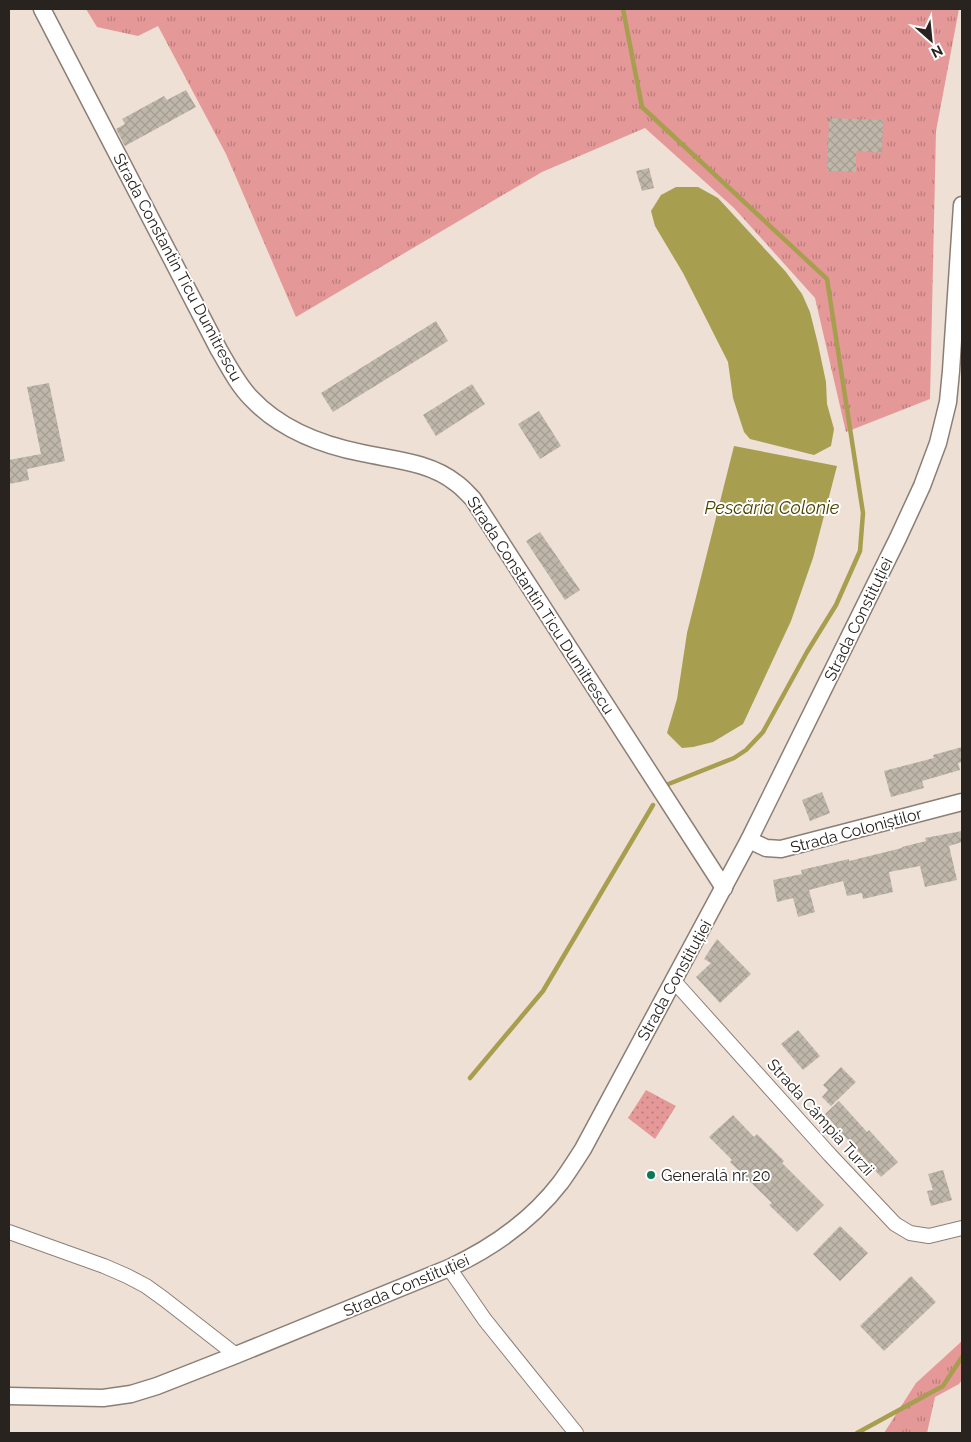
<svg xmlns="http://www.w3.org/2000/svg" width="971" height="1442" font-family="Raleway,sans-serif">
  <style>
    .grass { fill: url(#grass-tufts) }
    .park { fill: url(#park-dots) }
    .water { fill: #a89e4f }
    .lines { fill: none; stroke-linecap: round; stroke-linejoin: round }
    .stream { stroke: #a89e4f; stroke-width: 4.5 }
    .building { fill: url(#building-cross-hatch) }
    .minor-casing { stroke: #8b7f75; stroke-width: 16 }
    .tertiary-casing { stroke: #8b7f75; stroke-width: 19 }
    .minor { stroke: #fff; stroke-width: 14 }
    .tertiary { stroke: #fff; stroke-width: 16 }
    .poi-dot { fill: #097a55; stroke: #fff; stroke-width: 2 }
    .labels { text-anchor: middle; stroke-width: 4; stroke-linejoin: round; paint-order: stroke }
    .street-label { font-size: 16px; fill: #28231f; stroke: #fff }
    .poi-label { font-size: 16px; fill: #28231f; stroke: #fff; text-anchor: start }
    .water-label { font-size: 18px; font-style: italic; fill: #4a4200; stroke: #fff }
  </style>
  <defs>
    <pattern id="grass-tufts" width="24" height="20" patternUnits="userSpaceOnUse" patternTransform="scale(1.25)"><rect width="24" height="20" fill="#e59898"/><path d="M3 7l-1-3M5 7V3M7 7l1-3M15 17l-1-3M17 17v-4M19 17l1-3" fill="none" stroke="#ba7c7b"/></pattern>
    <pattern id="park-dots" width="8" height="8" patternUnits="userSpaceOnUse" patternTransform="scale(1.25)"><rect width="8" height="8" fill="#e59898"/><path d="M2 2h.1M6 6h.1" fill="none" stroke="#ba7c7b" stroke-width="1.8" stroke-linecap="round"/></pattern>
    <pattern id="building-cross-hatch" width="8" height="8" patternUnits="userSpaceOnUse" patternTransform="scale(1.25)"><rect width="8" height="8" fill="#bfb7a9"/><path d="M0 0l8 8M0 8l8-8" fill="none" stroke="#a49d91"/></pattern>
  </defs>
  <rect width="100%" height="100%" fill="#eee0d5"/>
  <!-- grass -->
  <g class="grass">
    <polygon points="86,9 959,9 936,131 930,399 846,432 815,298 734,208 645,128 542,172 296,317 226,154 158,26 138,36 97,27"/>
    <polygon points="962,1341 962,1380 959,1384 935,1397 927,1433 884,1433 916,1383"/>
  </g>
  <!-- park -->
  <polygon class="park" points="646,1090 676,1106 655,1139 628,1118"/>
  <!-- water -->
  <g class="water">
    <polygon points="676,187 698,187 718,198 786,272 802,294 810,312 818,344 826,382 827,404 834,429 831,446 814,455 750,439 744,432 733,398 728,362 683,273 655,226 651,211 661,195"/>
    <polygon points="734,446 837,466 813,558 791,621 743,724 713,742 693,747 682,748 667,733 677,699 687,633"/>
  </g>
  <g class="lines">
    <!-- stream -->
    <g class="stream">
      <polyline points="623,9 642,107 827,279 863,513 860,551 836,605 807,652 763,732 746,750 734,758 666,785"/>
      <polyline points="470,1078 543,991 653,805"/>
      <polyline points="857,1433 943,1386 962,1357"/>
    </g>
  </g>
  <!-- building -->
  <g class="building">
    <polygon points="186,90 196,107 125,146 116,129 125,124 122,119 164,96 167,100"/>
    <polygon points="829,118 883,120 882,153 856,151 856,172 827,171"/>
    <polygon points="649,168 654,188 642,191 636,171"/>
    <polygon points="436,321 448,341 333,412 321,393"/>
    <polygon points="49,383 65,461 27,469 29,480 9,484 9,460 41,454 27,387"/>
    <polygon points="472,384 485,404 436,436 423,415"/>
    <polygon points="539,411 561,446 540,459 518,424"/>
    <polygon points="540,532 580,590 565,600 526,541"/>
    <polygon points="962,747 962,762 958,763 960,770 922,781 924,788 891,797 884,771 934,758 933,755"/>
    <polygon points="822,792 830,813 810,821 802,800"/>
    <polygon points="962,831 962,842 949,846 957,880 925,887 920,866 889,872 893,892 863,899 862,893 847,896 843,881 809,890 815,912 798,917 793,898 777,902 773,880 802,874 801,870 849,859 849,861 902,848 902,847 926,841 925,838"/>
    <polygon points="717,939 751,974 720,1003 696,977 711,963 704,959"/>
    <polygon points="798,1030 820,1056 803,1070 781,1044"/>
    <polygon points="841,1067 856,1082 831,1106 822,1097 828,1090 823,1085"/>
    <polygon points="839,1101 867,1132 869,1130 898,1162 881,1177 825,1114"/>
    <polygon points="733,1115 754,1137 757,1134 784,1161 782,1163 824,1205 797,1232 769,1205 772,1203 730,1162 732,1160 709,1137"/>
    <polygon points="943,1170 952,1200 931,1206 927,1191 933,1190 928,1174"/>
    <polygon points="840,1226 868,1253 840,1281 813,1254"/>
    <polygon points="911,1276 936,1302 884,1351 860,1326"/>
  </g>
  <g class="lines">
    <!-- minor casing -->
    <g class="minor-casing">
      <g id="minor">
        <polyline points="673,980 830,1155 895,1224 910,1233 929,1236 962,1228"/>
        <polyline points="9,1232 104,1266 127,1276 146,1286 164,1299 236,1355"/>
        <polyline points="449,1268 485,1320 576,1433"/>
      </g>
    </g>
    <!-- tertiary casing -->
    <g class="tertiary-casing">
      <g id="tertiary">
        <path d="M42 9 219 350C229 367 238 385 251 398 280 429 322 445 362 453 394 460 430 462 456 483 462 487 467 493 473 499L724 888"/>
        <polyline points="749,840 766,848 781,849 962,802"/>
        <path d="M9 1396 103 1398 131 1394 157 1386 236 1355 449 1268C492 1248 532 1220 561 1182 569 1171 576 1160 583 1149L749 840 898 538 922 486 938 443 948 402 951 371 962 205"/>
      </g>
    </g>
    <!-- minor -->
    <use href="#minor" class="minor"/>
    <!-- tertiary -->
    <use href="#tertiary" class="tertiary"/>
  </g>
  <!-- markers -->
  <circle class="poi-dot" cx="651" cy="1175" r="5"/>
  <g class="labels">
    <!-- street labels -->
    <g class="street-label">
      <text transform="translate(178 267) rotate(62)" y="6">Strada Constantin Ticu Dumitrescu</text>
      <text transform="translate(541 605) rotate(57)" y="6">Strada Constantin Ticu Dumitrescu</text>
      <text transform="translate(858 619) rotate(-64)" y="6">Strada Constituției</text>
      <text transform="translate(856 830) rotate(-15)" y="6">Strada Coloniștilor</text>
      <text transform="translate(674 980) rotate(-61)" y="6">Strada Constituției</text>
      <text transform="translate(821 1117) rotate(48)" y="6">Strada Câmpia Turzii</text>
      <text transform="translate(406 1285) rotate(-23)" y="6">Strada Constituției</text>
    </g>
    <!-- poi labels -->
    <g class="poi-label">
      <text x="661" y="1181">Generală nr. 20</text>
    </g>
    <!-- water labels -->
    <g class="water-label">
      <text x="772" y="514">Pescăria Colonie</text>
    </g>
  </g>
  <!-- border -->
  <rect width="971" height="1442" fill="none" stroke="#28231f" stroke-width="20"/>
  <!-- north arrow -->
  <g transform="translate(931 40) rotate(153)" stroke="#ffffff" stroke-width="4" paint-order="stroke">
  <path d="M0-4L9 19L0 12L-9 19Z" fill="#28231f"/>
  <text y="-8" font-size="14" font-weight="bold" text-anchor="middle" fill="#28231f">N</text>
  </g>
</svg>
